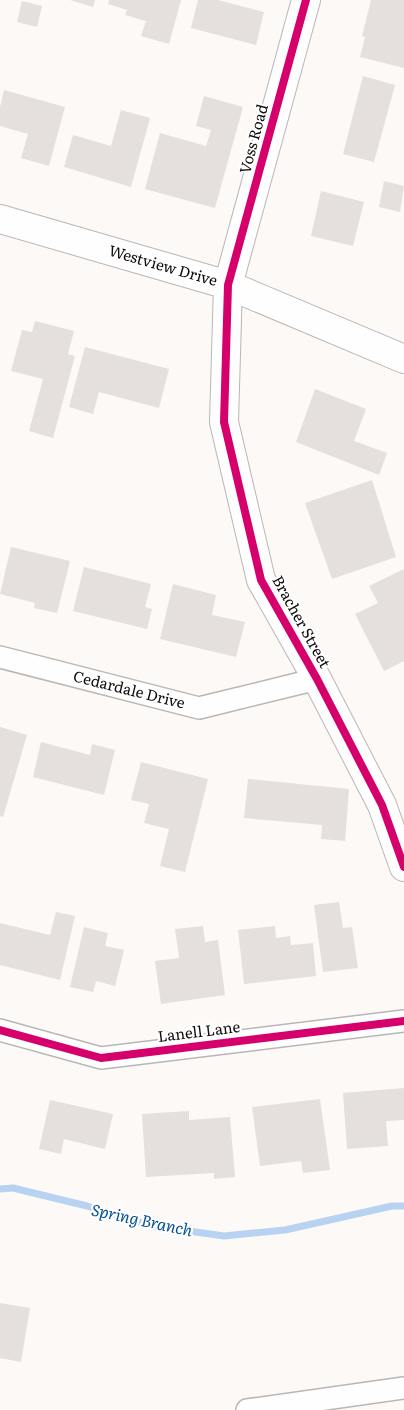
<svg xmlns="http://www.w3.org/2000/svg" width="404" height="1410" font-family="Literata,serif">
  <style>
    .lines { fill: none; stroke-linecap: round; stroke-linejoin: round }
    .stream { stroke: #b8d3f2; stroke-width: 7 }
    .building { fill: #e5dfde }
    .street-casing { stroke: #b9b6b4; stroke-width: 24 }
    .secondary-casing { stroke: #b9b6b4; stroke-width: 30 }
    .street { stroke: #fffefe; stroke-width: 21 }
    .secondary { stroke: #fffefe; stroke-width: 28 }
    .cycleway-casing { stroke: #fff; stroke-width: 11 }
    .cycleway { stroke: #d6006c; stroke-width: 8 }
    .labels { text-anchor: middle; stroke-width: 4.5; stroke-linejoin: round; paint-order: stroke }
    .street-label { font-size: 15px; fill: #100d0c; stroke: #fff }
    .water-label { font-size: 16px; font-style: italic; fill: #035192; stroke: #fff }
  </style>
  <rect width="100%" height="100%" fill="#fdf9f7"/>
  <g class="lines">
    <!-- stream -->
    <polyline class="stream" points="0,1189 13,1188 87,1206 153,1226 224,1236 285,1230 392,1206 404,1206"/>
  </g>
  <!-- building -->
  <g class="building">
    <polygon points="70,0 95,0 93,7"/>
    <polygon points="109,0 181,0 169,44 141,36 146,21 125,15 127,10 108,4"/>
    <polygon points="198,0 218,0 264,12 256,45 191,28"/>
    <polygon points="371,0 404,0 404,68 360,57 365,37 362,36"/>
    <polygon points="22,1 42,6 37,27 17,22"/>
    <polygon points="363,76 395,85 374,162 343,154"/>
    <polygon points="4,90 65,107 49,166 21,158 28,134 0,126 0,107"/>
    <polygon points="204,96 243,107 215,208 145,189 160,133 206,146 211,130 196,126"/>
    <polygon points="121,110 150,118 131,187 64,167 73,135 111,146"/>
    <polygon points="384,181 404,186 400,212 379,207"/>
    <polygon points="321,191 364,202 353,246 311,236"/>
    <polygon points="35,321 74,331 68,354 75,356 53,438 29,431 43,379 11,371 22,330 32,332"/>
    <polygon points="85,347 169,369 159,408 99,392 93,414 69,407"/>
    <polygon points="315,389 366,409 354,441 387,453 379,475 296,442"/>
    <polygon points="372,480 396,557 332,579 305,503"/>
    <polygon points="11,547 70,561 57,613 34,608 35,603 0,594"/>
    <polygon points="84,567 151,584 145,607 152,609 147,629 73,611"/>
    <polygon points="404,569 404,661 384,671 355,614 378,603 369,586"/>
    <polygon points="173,584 216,595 212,615 245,622 236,657 160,639"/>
    <polygon points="0,727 27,735 3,817 0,816"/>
    <polygon points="41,742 90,755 92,744 115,750 104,795 33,777"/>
    <polygon points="141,762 208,779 185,872 160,866 169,829 144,823 149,804 131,800"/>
    <polygon points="248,779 349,789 345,841 321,839 322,825 244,818"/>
    <polygon points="339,902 343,928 352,927 358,968 323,972 314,905"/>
    <polygon points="56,912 75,916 60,980 0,965 0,923 50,935"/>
    <polygon points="203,926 205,942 218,940 225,995 161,1004 155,961 179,958 175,929"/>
    <polygon points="275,926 276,938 290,936 291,945 313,943 316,976 244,984 238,930"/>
    <polygon points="84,927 108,933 105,946 124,950 115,986 96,981 93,992 70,987"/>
    <polygon points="404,1088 404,1120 386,1121 388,1146 347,1149 343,1093"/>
    <polygon points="320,1099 330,1170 303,1173 301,1161 260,1166 252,1107"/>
    <polygon points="50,1100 113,1114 105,1149 64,1139 61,1154 39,1149"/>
    <polygon points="189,1111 189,1120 230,1117 235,1177 214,1179 214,1173 146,1177 142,1114"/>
    <polygon points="0,1303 30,1308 21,1362 0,1358"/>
  </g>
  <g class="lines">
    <!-- street casing -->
    <g class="street-casing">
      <g id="street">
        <polyline points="0,657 199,708 317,679"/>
        <polyline points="0,1030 101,1058 404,1021"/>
        <polyline points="247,1410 404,1388"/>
      </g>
    </g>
    <!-- secondary casing -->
    <g class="secondary-casing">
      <g id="secondary">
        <polyline points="306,0 228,285 224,422 261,580 317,679 382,805 404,867"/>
        <polyline points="0,219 228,285 404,359"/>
      </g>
    </g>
    <!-- street -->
    <use href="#street" class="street"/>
    <!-- secondary -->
    <use href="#secondary" class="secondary"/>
    <!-- cycleway casing -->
    <g class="cycleway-casing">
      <g id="cycleway">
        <polyline points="306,0 228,285 224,422 261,580 317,679 382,805 404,867"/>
        <polyline points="0,1030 101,1058 404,1021"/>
      </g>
    </g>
    <!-- cycleway -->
    <use href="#cycleway" class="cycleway"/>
  </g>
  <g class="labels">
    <!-- street labels -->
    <g class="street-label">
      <text transform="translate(254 139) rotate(-75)" y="5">Voss Road</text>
      <text transform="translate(163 266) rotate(16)" y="5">Westview Drive</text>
      <text transform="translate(301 622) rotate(61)" y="5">Bracher Street</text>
      <text transform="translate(129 690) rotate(14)" y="5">Cedardale Drive</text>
      <text transform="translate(199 1032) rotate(-7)" y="5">Lanell Lane</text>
    </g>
    <!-- water labels -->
    <g class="water-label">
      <text transform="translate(142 1220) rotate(12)" y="6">Spring Branch</text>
    </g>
  </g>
</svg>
